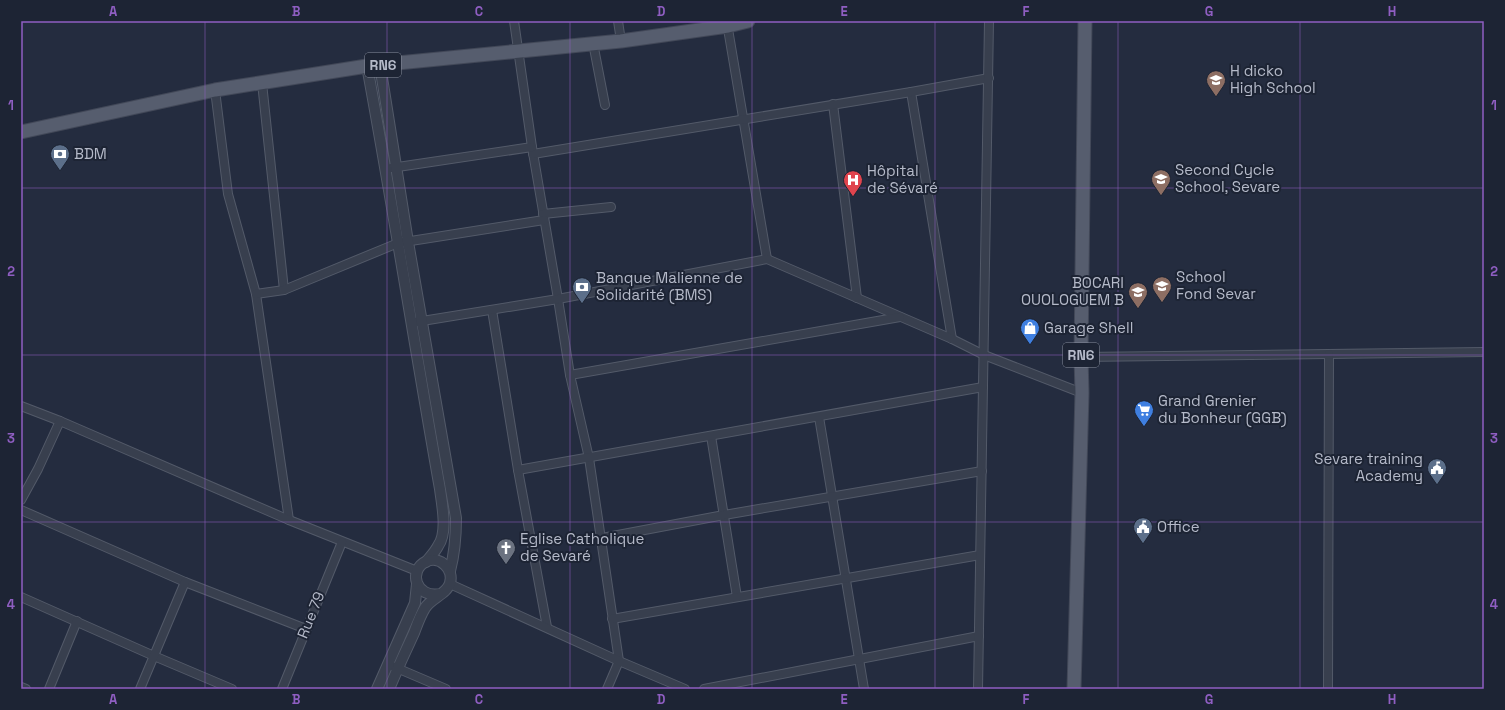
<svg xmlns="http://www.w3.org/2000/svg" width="1505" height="710" font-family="'Space Grotesk',sans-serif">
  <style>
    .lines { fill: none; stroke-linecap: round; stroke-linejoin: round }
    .minor-casing { stroke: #535a69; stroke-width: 10 }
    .tertiary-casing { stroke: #535a69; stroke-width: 12 }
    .primary-casing { stroke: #424858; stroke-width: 15 }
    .minor { stroke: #383f4e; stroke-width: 8 }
    .tertiary { stroke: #383f4e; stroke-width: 10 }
    .primary { stroke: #565d6e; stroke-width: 13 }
    .grid { fill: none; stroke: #8f5ec2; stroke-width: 1; stroke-opacity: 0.55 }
    .labels { text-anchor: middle; stroke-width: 4; stroke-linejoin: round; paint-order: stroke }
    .shield { fill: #1d2434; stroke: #878d9c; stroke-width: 1 }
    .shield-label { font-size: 14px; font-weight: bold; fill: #b5bac9 }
    .poi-label { font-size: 15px; fill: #b5bac9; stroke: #1d2434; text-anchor: start }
    .street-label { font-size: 15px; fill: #b5bac9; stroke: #1d2434 }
    .neatline { fill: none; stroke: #8f5ec2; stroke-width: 1.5 }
    .grid-label { font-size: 13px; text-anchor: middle; font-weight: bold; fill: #8f5ec2 }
  </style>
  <rect width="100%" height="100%" fill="#242c3f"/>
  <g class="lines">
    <!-- minor casing -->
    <g class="minor-casing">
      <g id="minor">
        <polyline points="514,21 532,147 558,299 570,375 589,458 619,661 607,689"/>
        <polyline points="618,21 621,41"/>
        <polyline points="727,23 767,259"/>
        <polyline points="593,43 605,105"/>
        <polyline points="262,83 284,290"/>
        <polyline points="215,90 228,194 256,294 289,520"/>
        <polyline points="911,92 952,339"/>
        <polyline points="833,104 857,298"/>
        <polyline points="533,154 911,92 989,78"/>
        <polyline points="391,168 532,147"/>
        <polyline points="543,214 611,207"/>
        <polyline points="256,294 284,290 398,243 544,220"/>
        <polyline points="492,310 518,470 547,627"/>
        <polyline points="416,322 558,299 767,259 952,339 984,355 1082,393"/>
        <polyline points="1081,357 1484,352"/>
        <polyline points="570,375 900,317"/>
        <polyline points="21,406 60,421 289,520 417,571"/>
        <polyline points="819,417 864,689"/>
        <polyline points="711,436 737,597"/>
        <polyline points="518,470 983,387"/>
        <polyline points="21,500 38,469 60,421"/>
        <polyline points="21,510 185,582 306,629"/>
        <polyline points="602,538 724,515 982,471"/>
        <polyline points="450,584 619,661 685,689"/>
        <polyline points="21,597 154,656 232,689"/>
        <polyline points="612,619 980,555"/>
        <polyline points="392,666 446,689"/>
        <polyline points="21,687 26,689"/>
        <polyline points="49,689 77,621"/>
        <polyline points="140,689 185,582"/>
        <polyline points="282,689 342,542"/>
        <polyline points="704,689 979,636"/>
        <polyline points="978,689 989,21"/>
        <polyline points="1328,689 1329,354"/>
      </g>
    </g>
    <!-- tertiary casing -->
    <g class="tertiary-casing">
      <g id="tertiary">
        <path d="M380 65 408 242 456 518C456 536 455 552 450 571"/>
        <path d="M367 66C393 207 415 348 440 489 442 505 448 532 438 546 435 552 430 557 426 562"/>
        <polyline points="377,689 415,603 417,584"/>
        <path d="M389 689C397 670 405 652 414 633 417 625 420 616 425 608 431 598 447 594 450 583 454 569 440 556 427 561 407 570 416 599 440 594"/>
      </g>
    </g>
    <!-- primary casing -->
    <g class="primary-casing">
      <g id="primary">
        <polyline points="21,132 215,90 367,66 621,41 728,26 748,21"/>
        <polyline points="1074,689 1082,393 1081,357 1085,21"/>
      </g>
    </g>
    <!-- minor -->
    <use href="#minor" class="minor"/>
    <!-- tertiary -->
    <use href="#tertiary" class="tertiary"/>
    <!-- primary -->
    <use href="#primary" class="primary"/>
  </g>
  <!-- grid -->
  <path class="grid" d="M205 21V689M387 21V689M570 21V689M752 21V689M935 21V689M1118 21V689M1300 21V689M21 188H1484M21 355H1484M21 522H1484"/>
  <!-- icons -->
  <defs>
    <g id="school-pin" transform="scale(1)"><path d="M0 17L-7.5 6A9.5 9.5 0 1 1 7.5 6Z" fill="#8d6e63" stroke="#1d2434"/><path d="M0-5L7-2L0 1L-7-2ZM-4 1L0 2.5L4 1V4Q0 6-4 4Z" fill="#fff"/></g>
    <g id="bank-pin" transform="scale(1)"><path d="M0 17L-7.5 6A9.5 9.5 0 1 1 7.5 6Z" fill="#5c6f8a" stroke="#1d2434"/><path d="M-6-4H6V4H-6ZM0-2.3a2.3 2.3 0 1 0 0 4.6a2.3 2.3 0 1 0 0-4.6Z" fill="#fff"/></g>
    <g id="hospital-pin" transform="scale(1)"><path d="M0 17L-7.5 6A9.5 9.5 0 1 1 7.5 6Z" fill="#e0444e" stroke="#1d2434"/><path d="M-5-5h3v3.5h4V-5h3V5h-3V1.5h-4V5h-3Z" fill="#fff"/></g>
    <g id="shop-pin" transform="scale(1)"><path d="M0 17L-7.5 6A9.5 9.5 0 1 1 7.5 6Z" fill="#3f7fe0" stroke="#1d2434"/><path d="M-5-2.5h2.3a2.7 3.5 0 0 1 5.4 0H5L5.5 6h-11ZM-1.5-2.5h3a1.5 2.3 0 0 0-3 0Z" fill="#fff"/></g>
    <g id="supermarket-pin" transform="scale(1)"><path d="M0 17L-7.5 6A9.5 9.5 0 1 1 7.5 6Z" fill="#3f7fe0" stroke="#1d2434"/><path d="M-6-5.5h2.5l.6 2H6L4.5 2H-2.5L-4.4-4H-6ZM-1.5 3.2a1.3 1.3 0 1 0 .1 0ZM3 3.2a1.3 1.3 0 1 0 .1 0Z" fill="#fff"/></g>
    <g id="civic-pin" transform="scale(1)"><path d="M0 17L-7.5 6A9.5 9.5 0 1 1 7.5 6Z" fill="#5c6f8a" stroke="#1d2434"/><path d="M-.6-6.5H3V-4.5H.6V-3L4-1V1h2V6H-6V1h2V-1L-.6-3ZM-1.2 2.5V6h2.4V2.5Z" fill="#fff"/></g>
    <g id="church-pin" transform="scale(1)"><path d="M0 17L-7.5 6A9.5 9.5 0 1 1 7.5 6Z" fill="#6b7280" stroke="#1d2434"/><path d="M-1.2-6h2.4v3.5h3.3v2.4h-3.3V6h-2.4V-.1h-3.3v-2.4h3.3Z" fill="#fff"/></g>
  </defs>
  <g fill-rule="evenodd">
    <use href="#school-pin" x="1216" y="80"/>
    <use href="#bank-pin" x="60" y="154"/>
    <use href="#school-pin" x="1161" y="179"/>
    <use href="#hospital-pin" x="853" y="180"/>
    <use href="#school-pin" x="1162" y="286"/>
    <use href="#bank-pin" x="582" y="287"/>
    <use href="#school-pin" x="1138" y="292"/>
    <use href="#shop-pin" x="1030" y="328"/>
    <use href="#supermarket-pin" x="1144" y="410"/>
    <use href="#civic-pin" x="1437" y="468"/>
    <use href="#civic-pin" x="1143" y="527"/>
    <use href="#church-pin" x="506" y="548"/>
  </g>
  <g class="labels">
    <!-- shield labels -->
    <g class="shield">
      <rect x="365" y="53" width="36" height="24" rx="3"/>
      <rect x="1063" y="343" width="36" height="24" rx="3"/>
    </g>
    <g class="shield-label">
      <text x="383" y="70">RN6</text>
      <text x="1081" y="360">RN6</text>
    </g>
    <!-- poi labels -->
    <g class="poi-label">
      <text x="1230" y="76">H dicko<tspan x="1230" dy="17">High School</tspan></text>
      <text x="74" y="159">BDM</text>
      <text x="1175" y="175">Second Cycle<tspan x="1175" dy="17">School, Sevare</tspan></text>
      <text x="867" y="176">Hôpital<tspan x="867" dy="17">de Sévaré</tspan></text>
      <text x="1176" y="282">School<tspan x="1176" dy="17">Fond Sevar</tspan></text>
      <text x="596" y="283">Banque Malienne de<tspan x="596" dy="17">Solidarité (BMS)</tspan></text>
      <text x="1124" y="288" text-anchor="end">BOCARI<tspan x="1124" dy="17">OUOLOGUEM B</tspan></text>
      <text x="1044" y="333">Garage Shell</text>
      <text x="1158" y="406">Grand Grenier<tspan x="1158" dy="17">du Bonheur (GGB)</tspan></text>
      <text x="1423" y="464" text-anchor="end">Sevare training<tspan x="1423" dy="17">Academy</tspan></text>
      <text x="1157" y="532">Office</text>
      <text x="520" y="544">Eglise Catholique<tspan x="520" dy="17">de Sevaré</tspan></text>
    </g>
    <!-- street labels -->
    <g class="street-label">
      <text transform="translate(311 615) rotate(-68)" y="5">Rue 79</text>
    </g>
  </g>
  <!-- border -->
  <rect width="1505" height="710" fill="none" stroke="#1d2434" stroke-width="44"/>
  <rect x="22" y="22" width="1461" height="666" class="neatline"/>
  <g class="grid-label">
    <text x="113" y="16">A</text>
    <text x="296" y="16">B</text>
    <text x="479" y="16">C</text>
    <text x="661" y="16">D</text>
    <text x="844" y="16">E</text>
    <text x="1026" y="16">F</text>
    <text x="1209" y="16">G</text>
    <text x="1392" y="16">H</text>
    <text x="11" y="110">1</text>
    <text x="1494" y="110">1</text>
    <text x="11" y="276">2</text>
    <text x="1494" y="276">2</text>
    <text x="11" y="443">3</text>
    <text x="1494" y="443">3</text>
    <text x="11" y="609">4</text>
    <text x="1494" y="609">4</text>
    <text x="113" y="704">A</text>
    <text x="296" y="704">B</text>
    <text x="479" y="704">C</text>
    <text x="661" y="704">D</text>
    <text x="844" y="704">E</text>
    <text x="1026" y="704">F</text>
    <text x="1209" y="704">G</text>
    <text x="1392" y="704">H</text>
  </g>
</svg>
